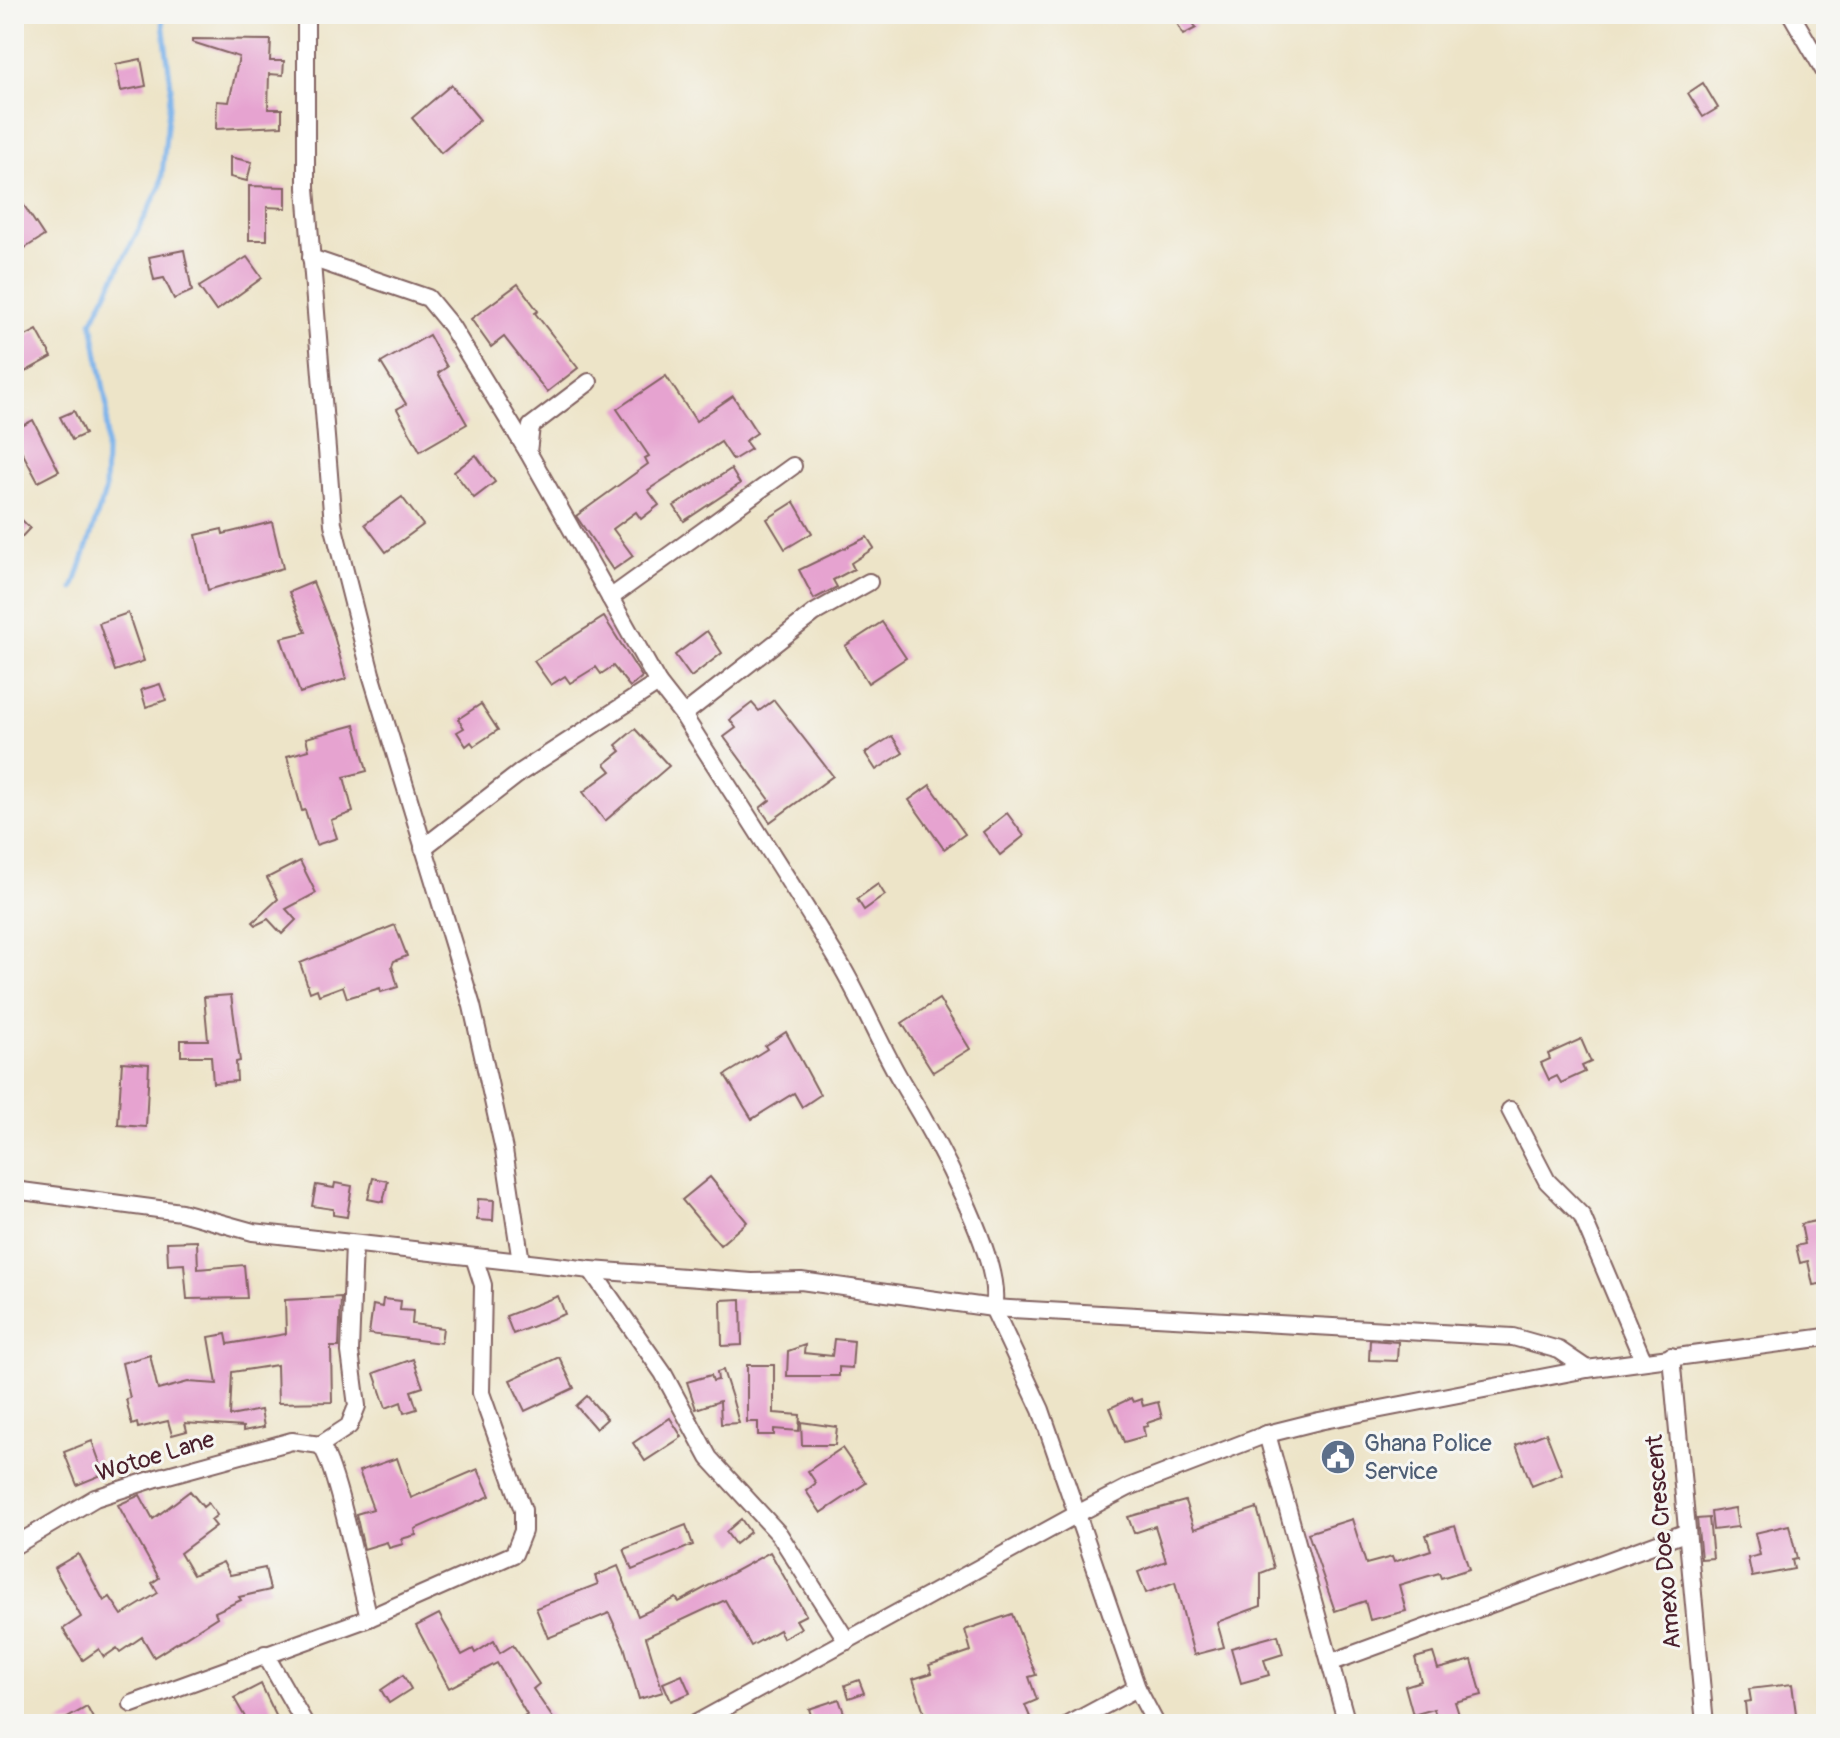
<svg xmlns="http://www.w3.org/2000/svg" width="1840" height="1738" font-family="Pangolin,sans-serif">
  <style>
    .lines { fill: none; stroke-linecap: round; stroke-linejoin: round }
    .stream { stroke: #7cb3eb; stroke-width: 5 }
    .building { fill: #e6a3d0 }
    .minor-casing { stroke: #836462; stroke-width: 20 }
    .minor { stroke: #fff; stroke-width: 16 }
    .labels { text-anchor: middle; stroke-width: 6; stroke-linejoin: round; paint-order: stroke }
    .service-label { font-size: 24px; fill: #4e5e75; stroke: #f6f6f2; text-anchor: start }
    .street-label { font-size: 24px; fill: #4a1f2b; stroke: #f6f6f2 }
  </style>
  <rect width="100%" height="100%" fill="#f6f6f2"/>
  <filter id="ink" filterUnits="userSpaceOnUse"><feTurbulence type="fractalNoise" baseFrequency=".0125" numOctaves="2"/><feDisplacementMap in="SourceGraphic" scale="16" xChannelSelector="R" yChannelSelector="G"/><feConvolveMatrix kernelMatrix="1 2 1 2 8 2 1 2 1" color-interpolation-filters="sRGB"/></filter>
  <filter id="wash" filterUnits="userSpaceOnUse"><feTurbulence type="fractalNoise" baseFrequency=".006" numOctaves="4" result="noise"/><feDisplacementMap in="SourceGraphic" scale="32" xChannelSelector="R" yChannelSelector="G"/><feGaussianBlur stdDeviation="1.8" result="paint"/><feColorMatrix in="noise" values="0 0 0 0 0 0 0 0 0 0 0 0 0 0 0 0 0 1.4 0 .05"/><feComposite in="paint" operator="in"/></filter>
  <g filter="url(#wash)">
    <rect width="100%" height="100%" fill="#ede4c8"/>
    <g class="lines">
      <!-- stream -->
      <polyline class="stream" points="73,589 105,492 107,407 92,322 161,185 171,87 162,14"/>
    </g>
    <g id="blocks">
      <!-- building -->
      <g class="building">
        <polygon points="1189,15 1196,28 1183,35 1176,21"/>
        <polygon points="192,39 271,40 270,61 284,61 283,75 269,74 268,109 282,109 282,126 216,129 217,101 229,102 239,57 192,42"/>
        <polygon points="141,59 146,86 121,91 116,64"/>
        <polygon points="1703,83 1718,108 1703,117 1688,93"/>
        <polygon points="451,85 480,120 441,153 412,118"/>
        <polygon points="230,157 252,162 247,181 230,177"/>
        <polygon points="249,186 286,187 286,208 267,207 267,240 249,240"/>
        <polygon points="23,204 44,236 14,255 14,211"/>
        <polygon points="184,250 192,291 174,299 164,278 154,280 149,257"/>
        <polygon points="247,257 262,278 216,311 199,287"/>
        <polygon points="518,284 538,311 535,313 578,368 547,392 504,337 491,347 471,319"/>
        <polygon points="37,330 52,357 14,378 14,342"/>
        <polygon points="429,335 447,367 438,373 467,424 420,451 397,409 406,404 381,363"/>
        <polygon points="666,376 696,421 733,396 757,433 745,441 751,449 733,460 721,442 648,490 659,505 641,519 636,512 613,529 633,556 613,570 576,516 648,464 645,458 649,456 617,409"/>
        <polygon points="74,411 85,434 72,440 60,417"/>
        <polygon points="33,420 59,471 38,482 14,437 14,430"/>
        <polygon points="476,455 495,482 474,498 454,472"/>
        <polygon points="731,469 740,484 684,521 674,506"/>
        <polygon points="402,497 423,525 386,552 365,524"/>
        <polygon points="794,502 812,533 785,549 767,519"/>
        <polygon points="14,512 30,528 14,545"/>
        <polygon points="272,522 283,568 208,590 196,535 222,529 223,534"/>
        <polygon points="867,537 874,548 851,563 854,569 833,580 837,587 814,599 799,570"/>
        <polygon points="313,582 333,632 346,679 300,693 281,638 306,632 289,592"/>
        <polygon points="128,613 144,661 115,671 99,623"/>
        <polygon points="604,617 642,677 630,687 613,666 601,674 596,667 570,683 565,676 551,685 534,661"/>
        <polygon points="882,622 906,658 868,683 845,646"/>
        <polygon points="707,631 722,653 691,677 675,655"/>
        <polygon points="160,684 166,700 146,707 141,690"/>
        <polygon points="774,700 833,776 770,822 760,808 770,800 724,737 736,728 730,720 752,703 759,711"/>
        <polygon points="481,704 498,730 474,746 471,742 466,746 457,732 464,728 458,719"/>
        <polygon points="355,725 367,771 344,777 353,812 331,820 337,838 316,845 305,810 302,811 287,756 309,750 306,738"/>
        <polygon points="635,729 669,766 605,821 583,792 611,771 605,764 621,751 616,745"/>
        <polygon points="892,736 903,753 876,770 865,753"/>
        <polygon points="930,785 965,834 944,849 909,800"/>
        <polygon points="1007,813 1024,836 1000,855 983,832"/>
        <polygon points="300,861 316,893 286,909 296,920 282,934 268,919 256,925 253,922 278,899 267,878"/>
        <polygon points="878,884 885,895 864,910 857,899"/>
        <polygon points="395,925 407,956 394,961 392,966 398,987 381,992 380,988 347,998 343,986 319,995 317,989 310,992 300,963"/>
        <polygon points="231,995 240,1061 236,1062 237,1081 213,1083 211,1056 181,1056 181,1040 208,1040 204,997"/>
        <polygon points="939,999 970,1049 933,1072 902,1023"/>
        <polygon points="786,1032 820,1095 802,1107 794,1093 752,1119 725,1075 767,1049 765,1046"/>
        <polygon points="1581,1039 1591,1062 1582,1066 1585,1072 1561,1083 1557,1076 1549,1080 1541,1063 1550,1059 1548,1054"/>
        <polygon points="122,1062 149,1064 146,1127 118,1125"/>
        <polygon points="710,1177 747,1222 720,1245 682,1200"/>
        <polygon points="373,1178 388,1181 383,1202 368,1199"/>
        <polygon points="335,1183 352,1186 347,1217 333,1215 333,1209 312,1206 316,1185 334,1188"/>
        <polygon points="478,1199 494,1200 493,1221 477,1220"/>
        <polygon points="1826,1219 1826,1283 1813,1285 1808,1261 1800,1263 1796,1246 1805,1244 1801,1224"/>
        <polygon points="197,1241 198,1269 244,1265 247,1298 187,1299 184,1264 168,1265 167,1242"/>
        <polygon points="558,1296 565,1314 513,1334 506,1316"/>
        <polygon points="341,1297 339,1347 331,1347 332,1402 278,1403 277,1365 232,1372 230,1416 261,1410 264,1427 243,1431 243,1427 185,1423 187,1431 172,1435 168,1421 138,1428 137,1423 132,1425 126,1399 130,1398 122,1363 150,1355 158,1390 188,1382 217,1384 209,1337 226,1334 228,1344 286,1334 285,1300"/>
        <polygon points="383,1299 401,1301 400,1310 413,1311 412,1324 443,1328 441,1343 369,1334 373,1305 382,1307"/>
        <polygon points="741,1299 742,1345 722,1346 721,1300"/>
        <polygon points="834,1339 854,1341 852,1368 839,1367 839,1376 787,1376 788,1351 805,1345 804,1353 832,1356"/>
        <polygon points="1370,1340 1398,1342 1397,1361 1369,1360"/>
        <polygon points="559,1357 574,1388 525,1411 510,1380"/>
        <polygon points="413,1359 423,1387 411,1391 417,1409 404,1413 401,1402 386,1408 374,1373"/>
        <polygon points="747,1365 774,1365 774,1413 800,1415 799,1431 774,1429 774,1435 758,1435 758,1422 747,1422"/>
        <polygon points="723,1370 732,1398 739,1423 721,1424 720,1401 696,1409 687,1382 711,1375 713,1381 718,1380 717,1372"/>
        <polygon points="587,1396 607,1419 596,1429 576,1406"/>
        <polygon points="1131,1398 1133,1402 1141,1399 1143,1406 1158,1402 1162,1418 1147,1423 1148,1426 1143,1427 1145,1436 1124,1442 1110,1408"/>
        <polygon points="670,1418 682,1437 645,1461 633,1443"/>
        <polygon points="801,1422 837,1427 835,1445 802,1445"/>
        <polygon points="1546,1433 1562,1474 1532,1486 1516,1445"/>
        <polygon points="92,1441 104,1474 77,1485 64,1452"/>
        <polygon points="842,1448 866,1483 821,1513 806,1491 816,1483 808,1471"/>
        <polygon points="397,1458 411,1498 478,1469 490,1496 415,1529 416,1535 401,1539 403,1544 389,1548 387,1542 364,1549 356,1514 373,1509 359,1471"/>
        <polygon points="190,1491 203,1507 208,1503 217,1515 211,1520 216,1526 180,1553 193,1575 223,1562 230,1575 265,1568 270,1590 239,1597 241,1600 215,1612 217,1617 154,1657 142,1637 120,1652 117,1648 104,1657 99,1649 83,1660 63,1629 81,1617 54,1568 78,1554 104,1601 110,1597 122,1615 158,1593 152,1583 159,1578 118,1505 140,1495 153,1519"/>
        <polygon points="1185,1501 1194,1529 1257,1508 1274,1568 1261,1573 1261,1606 1217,1622 1224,1647 1194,1655 1175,1582 1146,1593 1138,1572 1166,1561 1155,1526 1134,1533 1128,1517"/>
        <polygon points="1735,1508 1738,1527 1713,1530 1711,1512"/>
        <polygon points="1709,1518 1713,1558 1701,1559 1697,1519"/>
        <polygon points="741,1519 750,1532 735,1544 726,1532"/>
        <polygon points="1352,1519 1366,1564 1392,1557 1394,1562 1431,1550 1426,1535 1455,1526 1469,1569 1441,1578 1439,1573 1399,1585 1406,1611 1370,1620 1365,1601 1335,1611 1308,1533"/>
        <polygon points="686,1525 693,1545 632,1570 624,1549"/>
        <polygon points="1789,1525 1797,1559 1792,1560 1794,1569 1752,1577 1748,1558 1760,1555 1755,1533"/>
        <polygon points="770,1552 806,1615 796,1620 801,1628 783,1638 779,1630 751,1646 725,1600 646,1637 663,1692 639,1699 624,1646 609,1613 548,1638 536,1608 598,1584 595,1576 618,1566 638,1616 676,1598 679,1602"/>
        <polygon points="439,1614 462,1655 473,1649 475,1653 494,1641 500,1653 513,1645 539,1684 533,1689 557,1724 514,1724 527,1715 497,1663 449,1688 416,1626"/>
        <polygon points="1012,1614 1036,1675 1029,1677 1037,1700 1025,1705 1030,1717 1008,1724 928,1724 913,1679 932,1673 929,1665 971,1651 965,1630"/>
        <polygon points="1278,1635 1283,1654 1264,1660 1269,1675 1241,1683 1231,1648"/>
        <polygon points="1433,1653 1438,1669 1472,1660 1482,1695 1455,1702 1461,1721 1438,1724 1434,1709 1413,1715 1405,1686 1421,1681 1415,1658"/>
        <polygon points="403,1675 411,1689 389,1703 381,1690"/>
        <polygon points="682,1675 690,1693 671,1701 663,1683"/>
        <polygon points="859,1680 864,1693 849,1698 845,1685"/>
        <polygon points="261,1684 280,1724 249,1724 234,1698"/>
        <polygon points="1792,1684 1797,1721 1747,1724 1745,1702 1751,1701 1749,1689"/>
        <polygon points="839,1699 848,1724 814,1724 809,1709"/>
        <polygon points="87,1707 96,1724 57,1724"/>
      </g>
    </g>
  </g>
  <g filter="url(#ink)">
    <use href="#blocks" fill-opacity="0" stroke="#836462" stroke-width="2"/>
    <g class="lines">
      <!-- minor casing -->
      <g class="minor-casing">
        <g id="minor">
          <polyline points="306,14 306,188 333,524 371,674 472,1006 504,1150 521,1262"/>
          <polyline points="1791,14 1826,74"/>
          <path d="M311 258 428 298 451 326 528 452 658 683 683 715C735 797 789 879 839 962 863 1002 881 1048 904 1086 930 1129 1005 1261 993 1308L1041 1410 1137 1688 1156 1724"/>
          <polyline points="528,452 531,426 589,382"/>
          <polyline points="610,598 793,466"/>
          <polyline points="683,715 814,613 869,582"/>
          <polyline points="423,848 521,772 658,683"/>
          <polyline points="1510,1110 1547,1181 1582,1216 1643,1360"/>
          <polyline points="14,1190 181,1212 253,1232 591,1270 752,1282 801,1281 993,1308 1513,1337 1559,1350 1587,1369"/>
          <path d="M354 1244 350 1352 357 1406 349 1426 320 1445C336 1461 361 1588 369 1618"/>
          <polyline points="591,1270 663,1373 709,1458 779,1534 847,1641"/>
          <polyline points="1671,1356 1705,1724"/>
          <polyline points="1267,1434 1347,1724"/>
          <polyline points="14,1546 95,1498 157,1478 292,1441 320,1445"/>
          <polyline points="265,1654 305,1724"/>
          <polyline points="1332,1662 1685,1533"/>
          <polyline points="132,1704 369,1618 514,1554 523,1531 523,1510 481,1393 483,1285 474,1257"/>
          <polyline points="695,1724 1079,1513 1129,1487 1267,1434 1319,1421 1587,1369 1826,1337"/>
          <polyline points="1070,1724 1137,1688"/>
        </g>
      </g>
      <!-- minor -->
      <use href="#minor" class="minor"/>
    </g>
  </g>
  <!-- icons -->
  <defs>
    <g id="civic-disc" transform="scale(1.8)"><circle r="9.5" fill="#5c6f8a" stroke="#f6f6f2"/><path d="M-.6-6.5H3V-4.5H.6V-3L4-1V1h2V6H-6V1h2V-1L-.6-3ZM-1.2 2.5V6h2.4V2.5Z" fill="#fff"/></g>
  </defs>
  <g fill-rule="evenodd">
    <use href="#civic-disc" x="1338" y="1457"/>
  </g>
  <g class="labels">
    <!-- service labels -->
    <g class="service-label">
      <text x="1364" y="1451">Ghana Police<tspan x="1364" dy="28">Service</tspan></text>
    </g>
    <!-- street labels -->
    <g class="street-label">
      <text transform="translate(155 1456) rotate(-17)" y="8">Wotoe Lane</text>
      <text transform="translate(1663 1542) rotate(-95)" y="8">Amexo Doe Crescent</text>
    </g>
  </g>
  <!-- margin -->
  <rect width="1840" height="1738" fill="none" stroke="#f6f6f2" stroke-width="48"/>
</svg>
